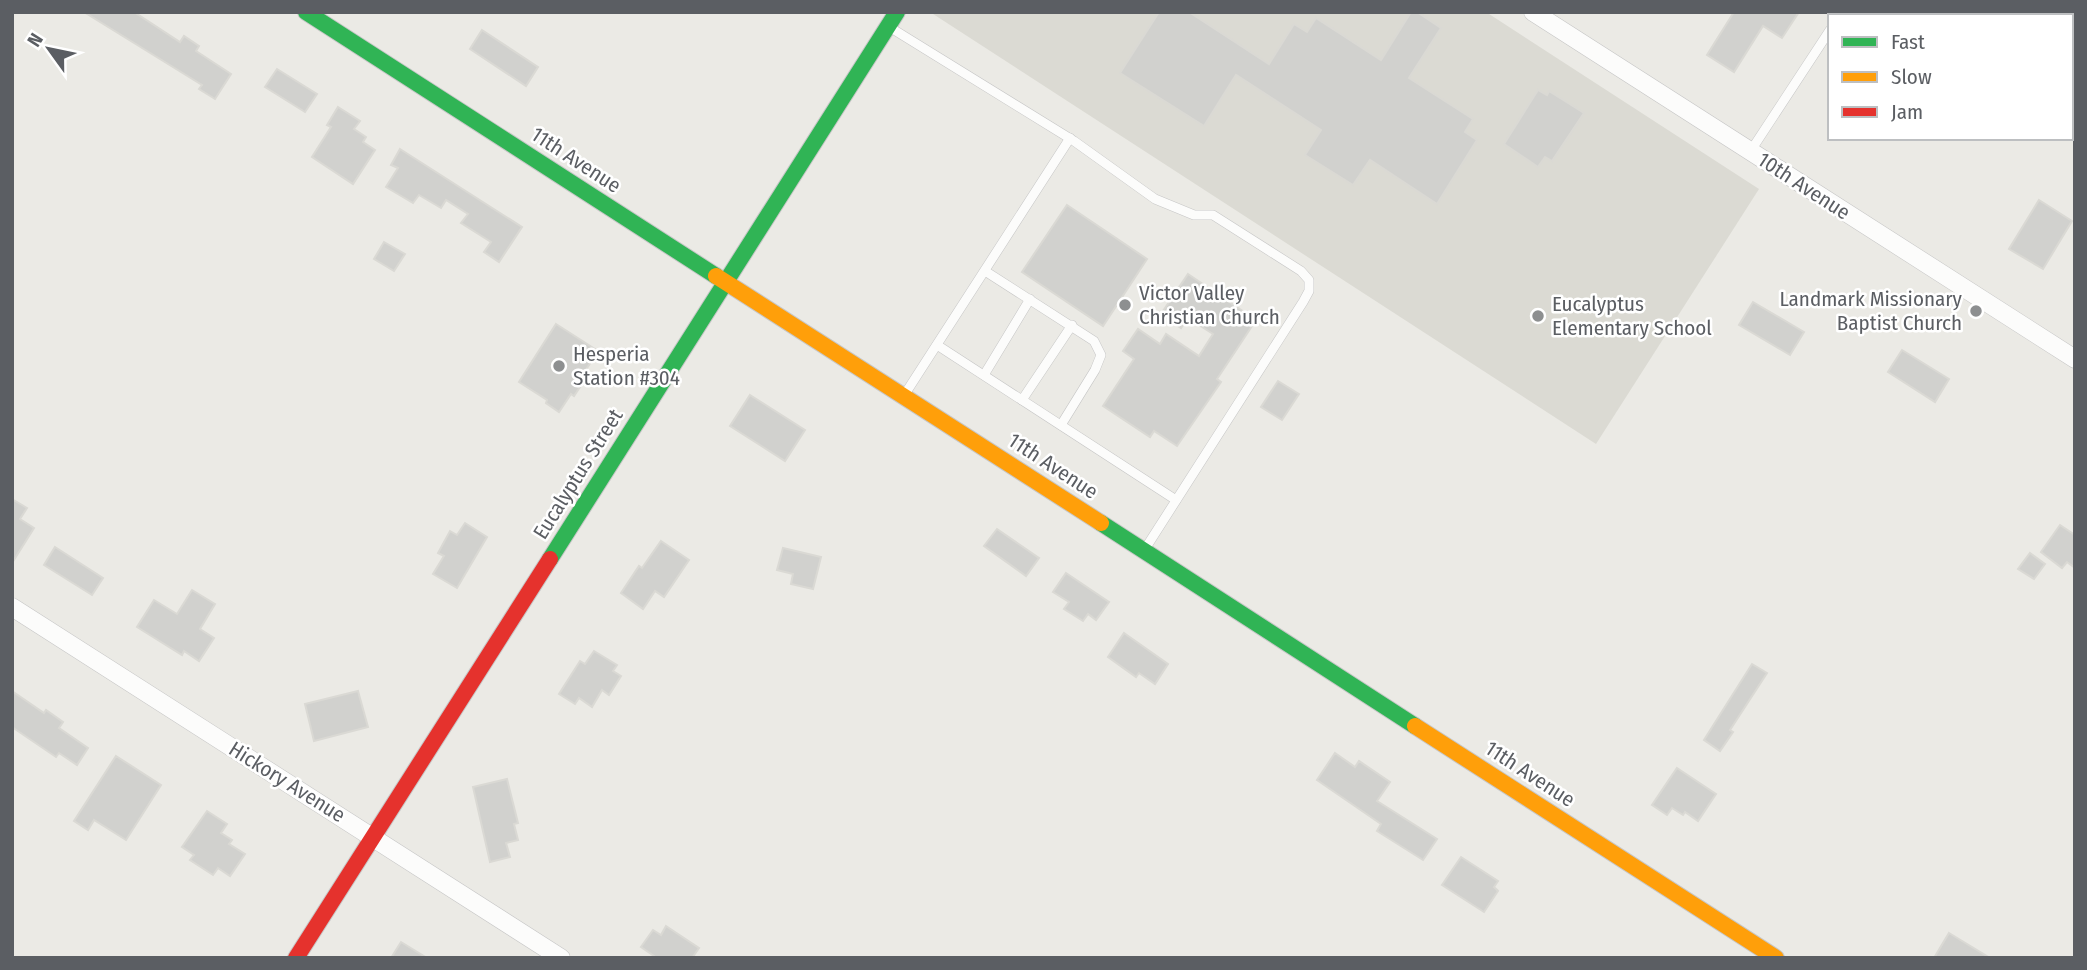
<svg xmlns="http://www.w3.org/2000/svg" width="2087" height="970" font-family="'Fira Sans Condensed',sans-serif">
  <style>
    .education { fill: #dbdad3 }
    .building { fill: #d1d1ce; stroke: #dad9d4; stroke-width: 2 }
    .lines { fill: none; stroke-linecap: round; stroke-linejoin: round }
    .lane-casing { stroke: #c6c6c6; stroke-width: 10 }
    .street-casing { stroke: #c6c6c6; stroke-width: 19 }
    .fast-casing { stroke: #c7c7c7; stroke-width: 18 }
    .slow-casing { stroke: #c7c7c7; stroke-width: 18 }
    .jam-casing { stroke: #c7c7c7; stroke-width: 18 }
    .lane { stroke: #fcfcfb; stroke-width: 9 }
    .street { stroke: #fcfcfb; stroke-width: 18 }
    .fast { stroke: #30b455; stroke-width: 16 }
    .slow { stroke: #ff9f0a; stroke-width: 16 }
    .jam { stroke: #e5322d; stroke-width: 16 }
    .poi-dot { fill: #8d8f90; stroke: #fff; stroke-width: 2.5 }
    .labels { text-anchor: middle; stroke-width: 5; stroke-linejoin: round; paint-order: stroke }
    .street-label { font-size: 21px; fill: #5b5e63; stroke: #fff }
    .poi-label { font-size: 21px; fill: #5b5e63; stroke: #fff; text-anchor: start }
  </style>
  <rect width="100%" height="100%" fill="#ebeae5"/>
  <!-- education -->
  <polygon class="education" points="930,12 1486,12 1759,189 1596,444"/>
  <!-- building -->
  <g class="building">
    <polygon points="84,12 134,12 180,42 184,36 199,46 196,51 231,74 215,99 199,89 202,85"/>
    <polygon points="1159,12 1189,12 1269,64 1294,24 1307,32 1316,18 1381,60 1411,12 1417,12 1441,28 1409,78 1473,119 1465,132 1477,140 1437,204 1370,160 1353,185 1305,155 1321,130 1236,75 1204,126 1120,73"/>
    <polygon points="1734,12 1799,12 1782,38 1763,26 1734,72 1707,55"/>
    <polygon points="482,30 538,67 526,86 470,49"/>
    <polygon points="277,69 317,94 305,112 265,87"/>
    <polygon points="1538,90 1547,95 1549,91 1584,113 1552,161 1545,157 1538,167 1504,144"/>
    <polygon points="338,107 360,121 354,129 366,137 363,142 375,150 353,184 312,157 331,127 327,125"/>
    <polygon points="400,149 522,227 499,262 484,252 491,242 461,223 468,214 446,200 441,208 419,195 413,203 386,187 398,168 391,165"/>
    <polygon points="2039,200 2072,221 2043,269 2009,249"/>
    <polygon points="1067,205 1147,259 1103,326 1022,272"/>
    <polygon points="384,242 405,254 394,271 374,259"/>
    <polygon points="1188,274 1256,320 1217,379 1221,382 1177,446 1154,431 1150,437 1103,406 1134,359 1123,351 1138,329 1160,344 1166,334 1199,356 1213,334 1188,318 1181,328 1161,314"/>
    <polygon points="1753,302 1804,332 1790,355 1739,325"/>
    <polygon points="556,324 598,351 578,382 582,384 574,396 571,394 559,412 546,403 547,400 519,382"/>
    <polygon points="1902,350 1949,379 1935,402 1888,372"/>
    <polygon points="1278,381 1299,394 1282,420 1261,407"/>
    <polygon points="750,395 805,430 785,461 730,426"/>
    <polygon points="12,499 27,508 20,519 34,528 12,563"/>
    <polygon points="465,523 487,537 457,588 433,574 444,556 438,553 450,531 457,535"/>
    <polygon points="2060,525 2075,535 2075,568 2067,562 2062,568 2041,552"/>
    <polygon points="997,529 1039,558 1026,576 984,546"/>
    <polygon points="661,541 689,560 664,597 655,591 643,609 621,593 639,566 642,568"/>
    <polygon points="55,547 103,578 92,595 44,565"/>
    <polygon points="783,548 821,557 813,589 791,584 793,574 777,570"/>
    <polygon points="2030,553 2045,564 2034,579 2018,569"/>
    <polygon points="1066,573 1109,602 1096,620 1088,614 1083,621 1064,609 1069,602 1053,592"/>
    <polygon points="192,590 215,604 200,629 214,638 199,661 184,651 182,655 137,627 154,600 177,614"/>
    <polygon points="1124,633 1168,664 1155,684 1139,673 1136,677 1108,657"/>
    <polygon points="594,651 617,665 613,671 621,676 609,695 602,690 592,707 579,698 575,704 559,694 580,661 585,664"/>
    <polygon points="1752,664 1767,673 1730,730 1733,732 1720,751 1704,740"/>
    <polygon points="12,691 44,713 46,710 63,722 59,728 88,748 77,765 59,753 56,757 12,727"/>
    <polygon points="358,691 368,727 314,741 305,704"/>
    <polygon points="1335,753 1355,767 1359,761 1390,782 1377,801 1437,839 1423,860 1377,831 1381,824 1317,780"/>
    <polygon points="116,756 161,785 126,840 94,820 88,830 74,821"/>
    <polygon points="1677,768 1716,794 1698,821 1685,812 1683,815 1672,808 1667,815 1652,805"/>
    <polygon points="507,779 518,823 514,824 518,840 506,843 510,857 490,862 473,787"/>
    <polygon points="207,811 227,824 221,833 232,840 229,844 245,854 230,876 218,868 213,875 190,860 194,855 182,847"/>
    <polygon points="1461,857 1498,881 1494,887 1498,891 1484,912 1442,885"/>
    <polygon points="666,926 699,948 692,958 657,958 641,947 653,930 661,935"/>
    <polygon points="1949,933 1990,958 1934,958"/>
    <polygon points="401,942 427,958 391,958"/>
  </g>
  <g class="lines">
    <!-- lane casing -->
    <g class="lane-casing">
      <g id="lane">
        <polyline points="1839,16 1841,12"/>
        <polyline points="891,28 1074,141 1155,199 1194,215 1213,215 1301,271 1309,280 1309,291 1303,302 1145,549"/>
        <polyline points="1750,152 1830,30"/>
        <polyline points="985,271 1094,341 1101,355 1095,370 1061,425"/>
        <polyline points="937,345 1176,500"/>
        <polyline points="984,375 1030,299"/>
        <polyline points="905,394 1070,138"/>
        <polyline points="1022,400 1072,325"/>
      </g>
    </g>
    <!-- street casing -->
    <g class="street-casing">
      <g id="street">
        <polyline points="1533,12 2075,359"/>
        <polyline points="12,607 561,958"/>
      </g>
    </g>
    <!-- fast casing -->
    <g class="fast-casing">
      <g id="fast">
        <polyline points="306,12 716,276"/>
        <polyline points="1101,523 1415,726"/>
        <polyline points="550,559 897,12"/>
      </g>
    </g>
    <!-- slow casing -->
    <g class="slow-casing">
      <g id="slow">
        <polyline points="716,276 1101,523"/>
        <polyline points="1415,726 1776,958"/>
      </g>
    </g>
    <!-- jam casing -->
    <g class="jam-casing">
      <polyline id="jam" points="296,958 550,559"/>
    </g>
    <!-- lane -->
    <use href="#lane" class="lane"/>
    <!-- street -->
    <use href="#street" class="street"/>
    <!-- fast -->
    <use href="#fast" class="fast"/>
    <!-- slow -->
    <use href="#slow" class="slow"/>
    <!-- jam -->
    <use href="#jam" class="jam"/>
  </g>
  <!-- markers -->
  <g class="poi-dot">
    <circle cx="1125" cy="305" r="7"/>
    <circle cx="1976" cy="311" r="7"/>
    <circle cx="1538" cy="316" r="7"/>
    <circle cx="559" cy="366" r="7"/>
  </g>
  <g class="labels">
    <!-- street labels -->
    <g class="street-label">
      <text transform="translate(576 160) rotate(33)" y="7">11th Avenue</text>
      <text transform="translate(1804 186) rotate(33)" y="7">10th Avenue</text>
      <text transform="translate(1053 466) rotate(33)" y="7">11th Avenue</text>
      <text transform="translate(578 474) rotate(-58)" y="7">Eucalyptus Street</text>
      <text transform="translate(1530 774) rotate(33)" y="7">11th Avenue</text>
      <text transform="translate(287 782) rotate(32)" y="7">Hickory Avenue</text>
    </g>
    <!-- poi labels -->
    <g class="poi-label">
      <text x="1139" y="300">Victor Valley<tspan x="1139" dy="24">Christian Church</tspan></text>
      <text x="1962" y="306" text-anchor="end">Landmark Missionary<tspan x="1962" dy="24">Baptist Church</tspan></text>
      <text x="1552" y="311">Eucalyptus<tspan x="1552" dy="24">Elementary School</tspan></text>
      <text x="573" y="361">Hesperia<tspan x="573" dy="24">Station #304</tspan></text>
    </g>
  </g>
  <!-- border -->
  <rect width="2087" height="970" fill="none" stroke="#5b5e63" stroke-width="28"/>
  <!-- legend -->
  <rect x="1828" y="14" width="245" height="126" fill="#ffffff" stroke="#bdbfc1" stroke-width="2"/>
  <rect x="1842" y="37" width="35" height="10" fill="#30b455" stroke="#bdbfc1" stroke-width="2"/>
  <text x="1891" y="49" font-size="21" fill="#5b5e63">Fast</text>
  <rect x="1842" y="72" width="35" height="10" fill="#ff9f0a" stroke="#bdbfc1" stroke-width="2"/>
  <text x="1891" y="84" font-size="21" fill="#5b5e63">Slow</text>
  <rect x="1842" y="107" width="35" height="10" fill="#e5322d" stroke="#bdbfc1" stroke-width="2"/>
  <text x="1891" y="119" font-size="21" fill="#5b5e63">Jam</text>
  <!-- north arrow -->
  <g transform="translate(49 49) rotate(303)" stroke="#ffffff" stroke-width="5" paint-order="stroke">
  <path d="M0-5L12 26L0 18L-12 26Z" fill="#5b5e63"/>
  <text y="-10" font-size="19" font-weight="bold" text-anchor="middle" fill="#5b5e63">N</text>
  </g>
</svg>
